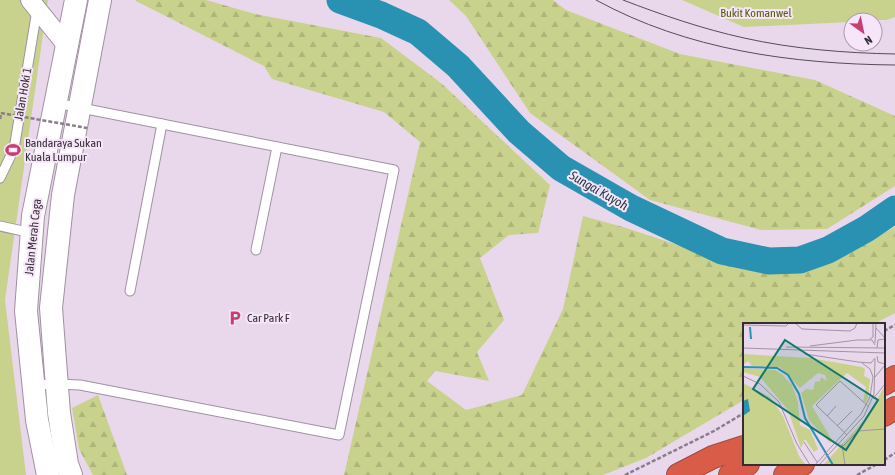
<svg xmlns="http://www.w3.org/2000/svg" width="895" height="475" font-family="'Asap Condensed',sans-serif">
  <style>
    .forest { fill: url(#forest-firs) }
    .park { fill: #c9d28c }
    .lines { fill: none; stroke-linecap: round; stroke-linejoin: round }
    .river { stroke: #2992b3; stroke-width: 27 }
    .service-casing { stroke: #a090a2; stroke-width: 11 }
    .minor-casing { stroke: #a090a2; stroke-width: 20 }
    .tertiary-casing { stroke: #a090a2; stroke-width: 24 }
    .motorway-casing { stroke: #9f4c41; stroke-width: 24 }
    .path { stroke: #897d8a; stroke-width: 2.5; stroke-dasharray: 4 2; stroke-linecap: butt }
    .service { stroke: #fff; stroke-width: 9 }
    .minor { stroke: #fff; stroke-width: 18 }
    .tertiary { stroke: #fff; stroke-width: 22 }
    .motorway { stroke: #d95c48; stroke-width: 22 }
    .tram { stroke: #554c56; stroke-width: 1 }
    .path-bridge { stroke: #897d8a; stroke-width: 2.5; stroke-dasharray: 4 2; stroke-linecap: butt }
    .labels { text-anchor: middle; stroke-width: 4; stroke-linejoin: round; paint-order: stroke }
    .park-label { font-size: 12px; fill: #545a0b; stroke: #f7e5f9 }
    .street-label { font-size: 12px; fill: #342d34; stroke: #f7e5f9 }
    .poi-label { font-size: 12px; fill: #342d34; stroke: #f7e5f9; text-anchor: start }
    .water-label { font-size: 13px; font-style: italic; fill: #223941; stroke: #f7e5f9 }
    .inset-river { fill: none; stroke: #2992b3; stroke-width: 2 }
    .inset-road { fill: none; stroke: #a194a2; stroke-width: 1 }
    .view { fill: #0f766e; fill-opacity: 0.15; stroke: #0f766e; stroke-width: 2 }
    .inset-edge { fill: none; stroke: #342d34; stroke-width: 2 }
  </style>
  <defs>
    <pattern id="forest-firs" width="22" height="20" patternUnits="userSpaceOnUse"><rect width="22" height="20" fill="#c9d28c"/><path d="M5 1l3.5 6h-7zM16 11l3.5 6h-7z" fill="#adb579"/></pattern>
  </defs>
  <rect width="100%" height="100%" fill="#e9d8ec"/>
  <!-- forest -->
  <g class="forest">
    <polygon points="136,0 206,0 255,14 381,38 441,83 550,185 538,233 509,235 480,258 504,320 477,352 489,381 435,371 427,381 466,410 522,395 563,309 583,216 623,227 726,261 807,272 895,227 895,313 874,324 744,324 744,400 646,458 603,475 344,475 420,142 384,112 272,79 264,66 136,1"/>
    <polygon points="449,0 553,0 566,10 680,54 815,80 895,116 895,186 827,229 761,230 650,200 530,113 466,16"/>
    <polygon points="98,395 127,475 93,475 79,449 72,408"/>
  </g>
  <!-- park -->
  <g class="park">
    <polygon points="0,0 48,0 5,300 26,475 0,475"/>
    <polygon points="682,0 895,0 895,17 887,20 851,20 851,22 744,27"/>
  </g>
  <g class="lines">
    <!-- river -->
    <polyline class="river" points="340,0 381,15 418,32 458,66 519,132 561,168 631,208 722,251 769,261 800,260 828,250 866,229 895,209"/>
    <!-- service casing -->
    <g class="service-casing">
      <g id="service">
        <polyline points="0,178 11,155 15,143 37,10"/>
        <polyline points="0,226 32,233"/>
        <polyline points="256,250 277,147"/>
        <polyline points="130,291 162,124"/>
        <polyline points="33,385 57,384 80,385 339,435 394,170 56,103"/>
      </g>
    </g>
    <!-- minor casing -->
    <g class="minor-casing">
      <polyline id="minor" points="30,0 67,46"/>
    </g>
    <!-- tertiary casing -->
    <g class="tertiary-casing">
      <g id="tertiary">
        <polyline points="48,475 37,420 26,311 33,216 76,0"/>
        <polyline points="71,475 67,464 59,413 51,308 63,195 100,0"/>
      </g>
    </g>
    <!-- motorway casing -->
    <g class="motorway-casing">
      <g id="motorway">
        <polyline points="884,384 895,377"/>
        <polyline points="884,415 895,408"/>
        <polyline points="678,475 713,457 744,447"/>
        <polyline points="730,475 748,464"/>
        <polyline points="785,475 803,464"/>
      </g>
    </g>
    <!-- path -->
    <g class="path">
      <polyline points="0,119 1,113"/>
      <polyline points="884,331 895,325"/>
      <polyline points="884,460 895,453"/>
      <polyline points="625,475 714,431 744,413"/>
      <polyline points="857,475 877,464"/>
    </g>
    <!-- service -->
    <use href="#service" class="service"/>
    <!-- minor -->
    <use href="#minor" class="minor"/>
    <!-- tertiary -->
    <use href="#tertiary" class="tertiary"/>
    <!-- motorway -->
    <use href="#motorway" class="motorway"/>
    <!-- tram -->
    <g class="tram">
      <path d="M596 0C687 50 792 64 895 65"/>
      <path d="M623 0C662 15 703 29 744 38 793 49 845 53 895 54"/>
    </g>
    <!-- path-bridge -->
    <polyline class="path-bridge" points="1,113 87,128"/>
  </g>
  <!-- icons -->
  <defs>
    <g id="stadium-bare" transform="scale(1.2)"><path d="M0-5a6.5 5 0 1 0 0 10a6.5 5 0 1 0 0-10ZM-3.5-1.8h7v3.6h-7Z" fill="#c83e74" stroke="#f7e5f9" stroke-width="2.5" paint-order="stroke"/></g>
    <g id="parking-bare" transform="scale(1.2)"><path d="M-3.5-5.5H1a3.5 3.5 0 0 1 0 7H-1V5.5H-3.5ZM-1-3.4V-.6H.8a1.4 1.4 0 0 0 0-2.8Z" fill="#c83e74" stroke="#f7e5f9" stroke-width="2.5" paint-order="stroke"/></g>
  </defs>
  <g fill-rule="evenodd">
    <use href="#stadium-bare" x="13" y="150"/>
    <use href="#parking-bare" x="235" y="318"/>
  </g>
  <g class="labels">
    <!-- park labels -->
    <g class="park-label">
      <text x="756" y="17">Bukit Komanwel</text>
    </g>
    <!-- street labels -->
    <g class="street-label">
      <text transform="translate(23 94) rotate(-80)" y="4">Jalan Hoki 1</text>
      <text transform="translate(33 237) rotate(-84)" y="4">Jalan Merah Caga</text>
    </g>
    <!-- poi labels -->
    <g class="poi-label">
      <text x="25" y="147">Bandaraya Sukan<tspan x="25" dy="14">Kuala Lumpur</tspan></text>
      <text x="247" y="322">Car Park F</text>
    </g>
    <!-- water labels -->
    <g class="water-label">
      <text transform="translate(599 190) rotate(30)" y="5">Sungai Kuyoh</text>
    </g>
  </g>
  <!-- overview -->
  <g transform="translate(743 323)">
    <rect width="142" height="142" fill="#e9d8ec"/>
    <path d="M0 31 67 35 119 44 122 46 121 53 127 56 125 75 123 79H120L123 64 104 50 69 83 89 117 87 120 66 97 58 70 63 66 70 67 72 59 77 58 78 54 84 58 82 52 75 50 57 65 37 44 9 43 5 38 0 42ZM0 45 32 47 39 51 49 62 55 79 57 102 67 107 75 126 71 129 62 116 58 125 45 87 17 54 0 49Z" fill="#c9d28c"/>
    <path d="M0 60 27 74 40 93 56 133 63 142H0ZM142 63V142H80L123 95Z" fill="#c9d28c"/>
    <path d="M5 76 7 88 0 93V78Z" fill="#2992b3"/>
    <path class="inset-river" d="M7 4 8 16M0 44 34 45 45 52 56 71 62 95 90 142"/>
    <path class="inset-road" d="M52 0 59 6 107 8 112 5 114 0M0 2 43 3 46 0M133 5 142 15M127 16 130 14V0M132 20 133 0M67 23 114 17H129L132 22M43 24 142 25M0 25 142 30M134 25 135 17 142 16M62 31 115 39 128 40 132 35M134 33 135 39 142 41M119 40 127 46 130 54M0 53 17 61 36 79 54 121 67 142M132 54 142 42M130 76 142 61M84 93 93 83M94 103 109 88M104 112 73 82 97 58 126 84M61 119 74 139M99 121 102 142M100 123 115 108 142 106M72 142 118 91 127 74 130 54M76 142 121 93 131 71 132 36"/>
    <path class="view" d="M42 17 135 77 103 127 10 66Z"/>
    <rect width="142" height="142" class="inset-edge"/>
  </g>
  <!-- north arrow -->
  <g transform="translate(863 32) rotate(147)"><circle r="19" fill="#f7e5f9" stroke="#a99baa"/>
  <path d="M0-3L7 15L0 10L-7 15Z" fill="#c83e74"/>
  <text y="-6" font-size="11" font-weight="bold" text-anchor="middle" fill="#342d34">N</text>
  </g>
</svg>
